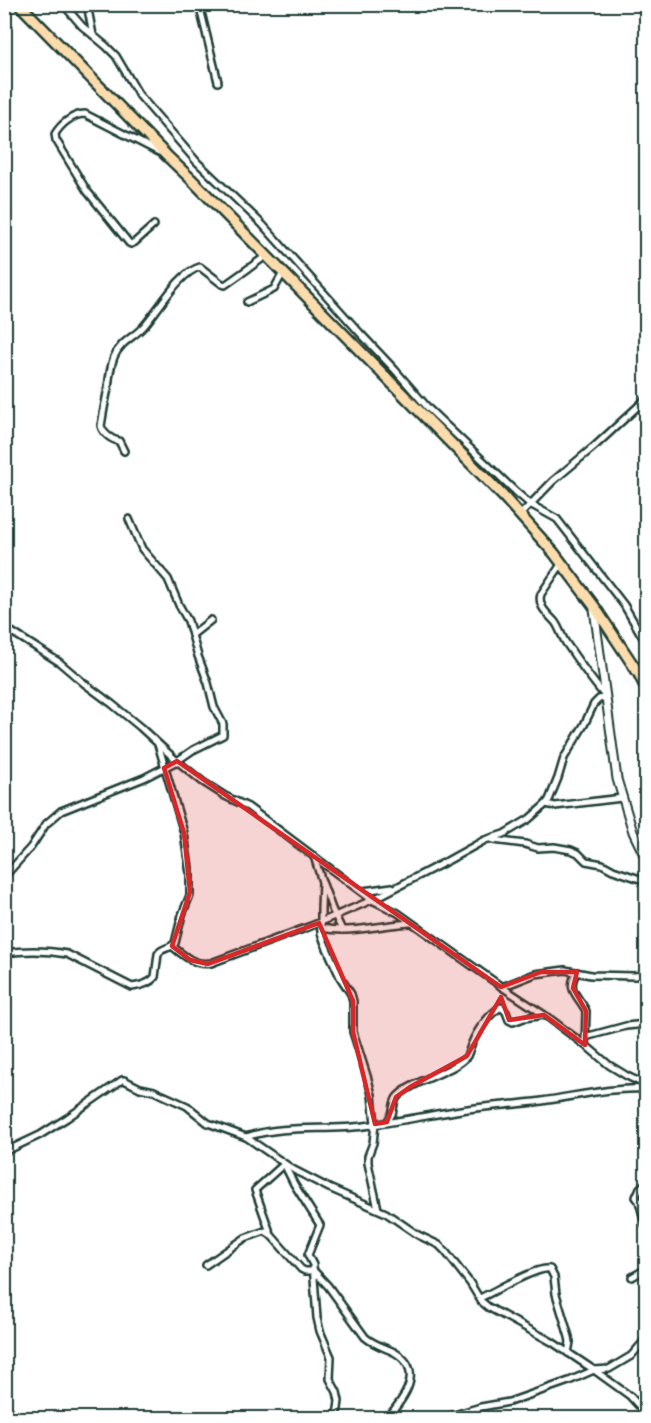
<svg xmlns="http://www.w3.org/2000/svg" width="651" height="1423" font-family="'Gochi Hand',sans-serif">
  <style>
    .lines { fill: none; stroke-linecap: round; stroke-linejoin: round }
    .minor-casing { stroke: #1f3d34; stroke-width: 10 }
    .tertiary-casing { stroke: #1f3d34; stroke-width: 11 }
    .primary-casing { stroke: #1f3d34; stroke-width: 14 }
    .minor { stroke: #fff; stroke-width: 5 }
    .tertiary { stroke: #fff; stroke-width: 7 }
    .primary { stroke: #fcdcac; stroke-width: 9 }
    .marked { fill: #d62828; fill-opacity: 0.2; stroke: #d62828; stroke-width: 4.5; stroke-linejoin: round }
  </style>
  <rect width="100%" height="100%" fill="#fff"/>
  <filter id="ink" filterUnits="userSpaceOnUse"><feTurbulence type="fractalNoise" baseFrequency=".0167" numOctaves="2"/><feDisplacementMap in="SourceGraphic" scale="12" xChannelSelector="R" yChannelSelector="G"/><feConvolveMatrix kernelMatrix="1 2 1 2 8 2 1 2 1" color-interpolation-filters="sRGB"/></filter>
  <g filter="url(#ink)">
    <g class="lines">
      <!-- minor casing -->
      <g class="minor-casing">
        <g id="minor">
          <polyline points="63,4 82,26 106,46 116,56 139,95 197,162 262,224 360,333 395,370 429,409 516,492 530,504 557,519 624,605 646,643"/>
          <polyline points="87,4 93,35"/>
          <polyline points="199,4 218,82"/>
          <path d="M154 225 135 242 131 244 129 243 87 191 56 140 55 134C61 124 73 114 85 114L159 152"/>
          <polyline points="247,302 274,289 283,273"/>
          <path d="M124 451 119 441C111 440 103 433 101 426 103 414 105 401 108 389 109 378 110 367 114 357 120 342 133 338 143 327 158 311 179 272 200 267L222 284 225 285 266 256"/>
          <polyline points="520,515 553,481 596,445 646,399"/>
          <polyline points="4,627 59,662 85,684 112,704 140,727 177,761 203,782 225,796 248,807 372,900 398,913 502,987 549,1018 589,1048 609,1065 627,1076 646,1085"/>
          <polyline points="192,635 211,620"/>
          <polyline points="546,804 555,806 622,798"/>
          <polyline points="493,840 525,844 538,848 554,847 571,850 578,853 586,861 602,864 613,870 646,881"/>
          <polyline points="314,856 322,882 321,908 321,933 325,944 340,977 351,994 353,1001 353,1032 368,1079 372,1095 375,1124 373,1143 368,1156 368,1163 378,1209"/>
          <polyline points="4,877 31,847 46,824 61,811 144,778 177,761 193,750 223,735 223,724 214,707 208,683 198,656 188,621 179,605 168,579 142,549 129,519"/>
          <polyline points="323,884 332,909 342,930"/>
          <polyline points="363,891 392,887"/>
          <path d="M321 928C350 934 380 925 410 923"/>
          <path d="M172 946C184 956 195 966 211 963L311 926 372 900 447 861 485 840 504 834 529 819 546 804 549 800 558 778 564 758 584 725 594 704 599 699 606 697C591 680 579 662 566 643 562 637 559 627 555 622 548 614 537 606 541 594L562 563"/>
          <path d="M4 953C26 950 46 950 67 954L132 987C140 986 150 983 155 977L158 954C162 947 171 949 175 943L182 915 190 895V874L184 833 158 744"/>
          <path d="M577 972C565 990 579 996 586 1011L585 1045"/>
          <polyline points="502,987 535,974 565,970 591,975 634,976 646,975"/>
          <polyline points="585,1037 626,1026 646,1024"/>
          <path d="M387 1122C388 1120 391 1116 392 1114 394 1108 393 1101 398 1096 415 1079 455 1072 467 1056 469 1052 470 1047 472 1043 477 1030 489 1014 501 1007L506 1012 509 1020 513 1022 524 1018 544 1015"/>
          <path d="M246 1137C284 1124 325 1131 364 1126 395 1122 425 1116 455 1111 484 1106 513 1105 542 1101 578 1096 610 1087 646 1089"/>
          <polyline points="4,1152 40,1135 67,1118 122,1080 124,1080 140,1088 154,1091 187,1106 208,1123 246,1137 294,1170 329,1188 386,1213 418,1235 439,1245 445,1251 470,1283 481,1301 488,1307 552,1342 594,1370 630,1396 641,1408 646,1416"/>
          <polyline points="646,1183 640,1188 636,1197 639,1201 646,1227"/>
          <polyline points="271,1235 255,1190 284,1164 294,1184 320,1225 308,1255 313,1265 317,1318 320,1331 331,1357 330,1379 337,1392 339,1401 338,1409 334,1418"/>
          <path d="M206 1265 245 1238 265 1231 271 1235 301 1269 305 1271H314L328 1286 365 1337C374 1345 384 1347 394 1352 426 1370 404 1399 387 1418"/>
          <polyline points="632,1277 646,1269"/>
          <path d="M480 1298C494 1292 537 1266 550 1269L554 1277 556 1294 569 1337 570 1342 568 1353"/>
          <polyline points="444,1418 481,1407 509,1402 569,1381 594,1370 609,1369 631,1356 646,1339"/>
        </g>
      </g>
      <!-- tertiary casing -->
      <g class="tertiary-casing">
        <polyline id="tertiary" points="594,609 617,779 633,832 646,859"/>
      </g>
      <!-- primary casing -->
      <g class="primary-casing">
        <polyline id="primary" points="19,4 167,156 191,179 503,496 554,553 594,606 639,674 646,688"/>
      </g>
      <!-- minor -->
      <use href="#minor" class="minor"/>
      <!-- tertiary -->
      <use href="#tertiary" class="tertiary"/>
      <!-- primary -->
      <use href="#primary" class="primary"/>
    </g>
  </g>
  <!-- marked area -->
  <path class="marked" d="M177 761 501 987 541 972H577L573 988 586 1011 585 1045 544 1015 509 1020 501 997 467 1056 410 1087 396 1097 387 1122 375 1124 353 1032V1001L319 923 208 964 190 960 172 946 190 892 184 833 164 768Z"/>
  <!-- margin -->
  <rect width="651" height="1423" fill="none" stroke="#fff" stroke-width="24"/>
  <rect x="12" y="12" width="627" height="1399" fill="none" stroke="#1f3d34" stroke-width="2" filter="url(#ink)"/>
</svg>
